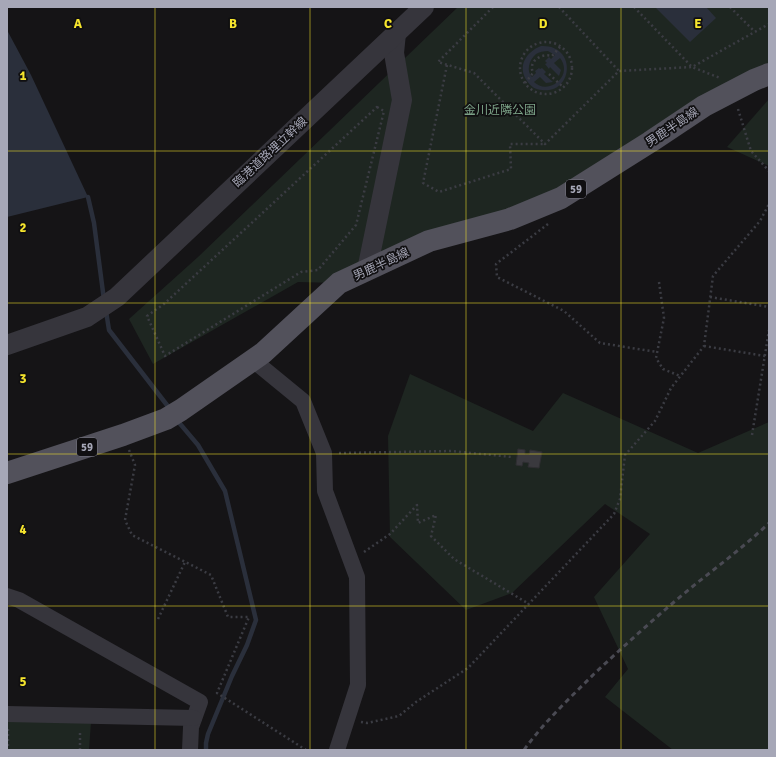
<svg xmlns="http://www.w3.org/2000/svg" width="776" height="757" font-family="Signika,'Noto Sans JP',sans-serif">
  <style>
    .green { fill: #1e2621 }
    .water { fill: #2a2f3b; fill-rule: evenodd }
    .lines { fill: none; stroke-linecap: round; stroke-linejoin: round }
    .stream { stroke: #2a2f3b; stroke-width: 4.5 }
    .building { fill: #3a393e; stroke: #2f2e32 }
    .path { stroke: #3b3c43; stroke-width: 2.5; stroke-dasharray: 2 3; stroke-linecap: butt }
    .minor { stroke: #36353c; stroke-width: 16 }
    .tertiary { stroke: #36353c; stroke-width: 20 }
    .primary { stroke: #52515b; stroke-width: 22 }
    .rail { stroke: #4a4a53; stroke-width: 3; stroke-dasharray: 5 4; stroke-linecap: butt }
    .grid { fill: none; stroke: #f6e52d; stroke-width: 1; stroke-opacity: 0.55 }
    .labels { text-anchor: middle; stroke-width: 3.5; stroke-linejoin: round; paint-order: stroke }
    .shield { fill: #100f11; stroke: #797985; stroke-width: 1 }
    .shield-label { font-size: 11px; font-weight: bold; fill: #a6a7b7 }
    .park-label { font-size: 12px; fill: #7ca388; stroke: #100f11 }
    .street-label { font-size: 12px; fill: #a6a7b7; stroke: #100f11 }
    .grid-label { font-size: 13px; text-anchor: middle; font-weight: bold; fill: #f6e52d; stroke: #100f11; stroke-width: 3.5; stroke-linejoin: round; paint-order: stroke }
  </style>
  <rect width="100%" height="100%" fill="#151416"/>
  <!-- green -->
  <g class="green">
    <polygon points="458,7 769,7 769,72 561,196 338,283 298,282 153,364 129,319 198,257"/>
    <polygon points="769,99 769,166 727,147"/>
    <polygon points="410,374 533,431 563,393 698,453 769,422 769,750 673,750 605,697 628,669 594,597 650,534 605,504 512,593 466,610 390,537 388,436"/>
    <polygon points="7,720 91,722 89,750 7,750"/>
  </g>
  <!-- water -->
  <g class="water">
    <polygon points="655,7 706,7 716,18 690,42"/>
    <polygon points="7,30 31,75 88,197 7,217"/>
    <path d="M541 46C577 44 574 94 542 90 536 90 530 86 527 81 517 66 526 52 541 46ZM548 51 555 55 551 59 549 57 545 61 547 63 545 64 549 69 550 67 559 76 561 70 554 63 560 58C574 76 548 96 534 82L540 77 546 83 553 82 544 74 546 72 542 68 540 69 539 68 535 71 536 73 532 77C526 71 529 60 536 54 539 52 544 51 548 51Z"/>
  </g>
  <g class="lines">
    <!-- stream -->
    <g class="stream">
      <polyline points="88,197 94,223 104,300"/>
      <polyline points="106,311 109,330 170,409"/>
      <polyline points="176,419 198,445 225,491 256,620 247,645 232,676 208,734 206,743 206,750"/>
    </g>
  </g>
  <!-- building -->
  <polygon class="building" points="518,449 525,450 525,454 529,454 530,450 542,452 539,468 528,467 529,463 523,462 522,466 516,465"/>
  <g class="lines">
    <!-- path -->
    <g class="path">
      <polyline points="493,7 438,62 474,73 545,144 619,71 692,67 769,24"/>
      <polyline points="559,7 619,71"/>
      <polyline points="634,7 692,67 720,78"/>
      <polyline points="730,7 754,31"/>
      <circle cx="546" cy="68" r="26"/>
      <polyline points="447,65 423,183 439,192 511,169 510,144 544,144"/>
      <polyline points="549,74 563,87"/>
      <path d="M525 83 533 73C528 61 541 53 552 56L560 47"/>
      <polygon points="377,107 384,111 356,225 318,270 301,272 165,356 147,316 164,304"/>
      <polyline points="738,109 751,151 769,171"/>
      <polyline points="548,224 496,264 497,277 564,311 600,343 657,352"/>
      <polyline points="659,282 664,318 656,358 663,369 680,376"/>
      <polyline points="710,297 769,307"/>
      <polyline points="704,346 765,356"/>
      <polyline points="752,435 769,330"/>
      <polyline points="129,450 135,465 125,520 132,535 211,575 228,617 249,617 217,693 306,750"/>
      <polyline points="339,453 452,451 512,457"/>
      <polyline points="364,552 390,534 417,505 418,523 436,515 431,536 454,559 529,604"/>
      <polyline points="158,619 185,562"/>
      <polyline points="361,722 367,723 399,716 416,702 468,668 614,514 620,499 625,455 655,421 671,388 704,346 713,276 760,221 769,204"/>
      <polyline points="8,729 8,750"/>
      <polyline points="80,750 80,730"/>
    </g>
    <!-- minor -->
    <g class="minor">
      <polyline points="253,360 303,401 324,453 325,491 357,577 358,685 337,750"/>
      <polyline points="7,596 19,600 200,702 191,727 190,750"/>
      <polyline points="7,714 194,718"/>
    </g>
    <!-- tertiary -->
    <g class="tertiary">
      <polyline points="367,270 402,100 394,53 396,33"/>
      <polyline points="7,345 87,317 117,297 424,7"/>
    </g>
    <!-- primary -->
    <polyline class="primary" points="7,473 123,435 166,419 181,410 263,353 339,283 429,241 510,219 561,198 650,142 704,106 754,80 769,74"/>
    <!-- rail -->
    <path class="rail" d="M524 750C544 722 570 698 594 674 626 644 658 615 692 587 718 566 745 546 769 523"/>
  </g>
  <!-- grid -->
  <path class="grid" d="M155 7V750M310 7V750M466 7V750M621 7V750M7 151H769M7 303H769M7 454H769M7 606H769"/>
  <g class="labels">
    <!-- shield labels -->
    <g class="shield">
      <rect x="566" y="180" width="20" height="18" rx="3"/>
      <rect x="77" y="438" width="20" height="18" rx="3"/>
    </g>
    <g class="shield-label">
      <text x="576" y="193">59</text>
      <text x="87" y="451">59</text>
    </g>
    <!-- park labels -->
    <g class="park-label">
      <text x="500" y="114">金川近隣公園</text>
    </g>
    <!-- street labels -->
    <g class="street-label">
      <text transform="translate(672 127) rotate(-34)" y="4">男鹿半島線</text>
      <text transform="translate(270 152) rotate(-43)" y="4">臨港道路埋立幹線</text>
      <text transform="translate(381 264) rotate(-25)" y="4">男鹿半島線</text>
    </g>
  </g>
  <g class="grid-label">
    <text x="78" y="28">A</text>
    <text x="233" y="28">B</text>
    <text x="388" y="28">C</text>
    <text x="543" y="28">D</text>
    <text x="698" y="28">E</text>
    <text x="23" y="80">1</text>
    <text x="23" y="232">2</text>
    <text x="23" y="383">3</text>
    <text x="23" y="534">4</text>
    <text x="23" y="686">5</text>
  </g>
  <!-- border -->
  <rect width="776" height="757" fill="none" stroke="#a6a7b7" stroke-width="16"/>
</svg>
